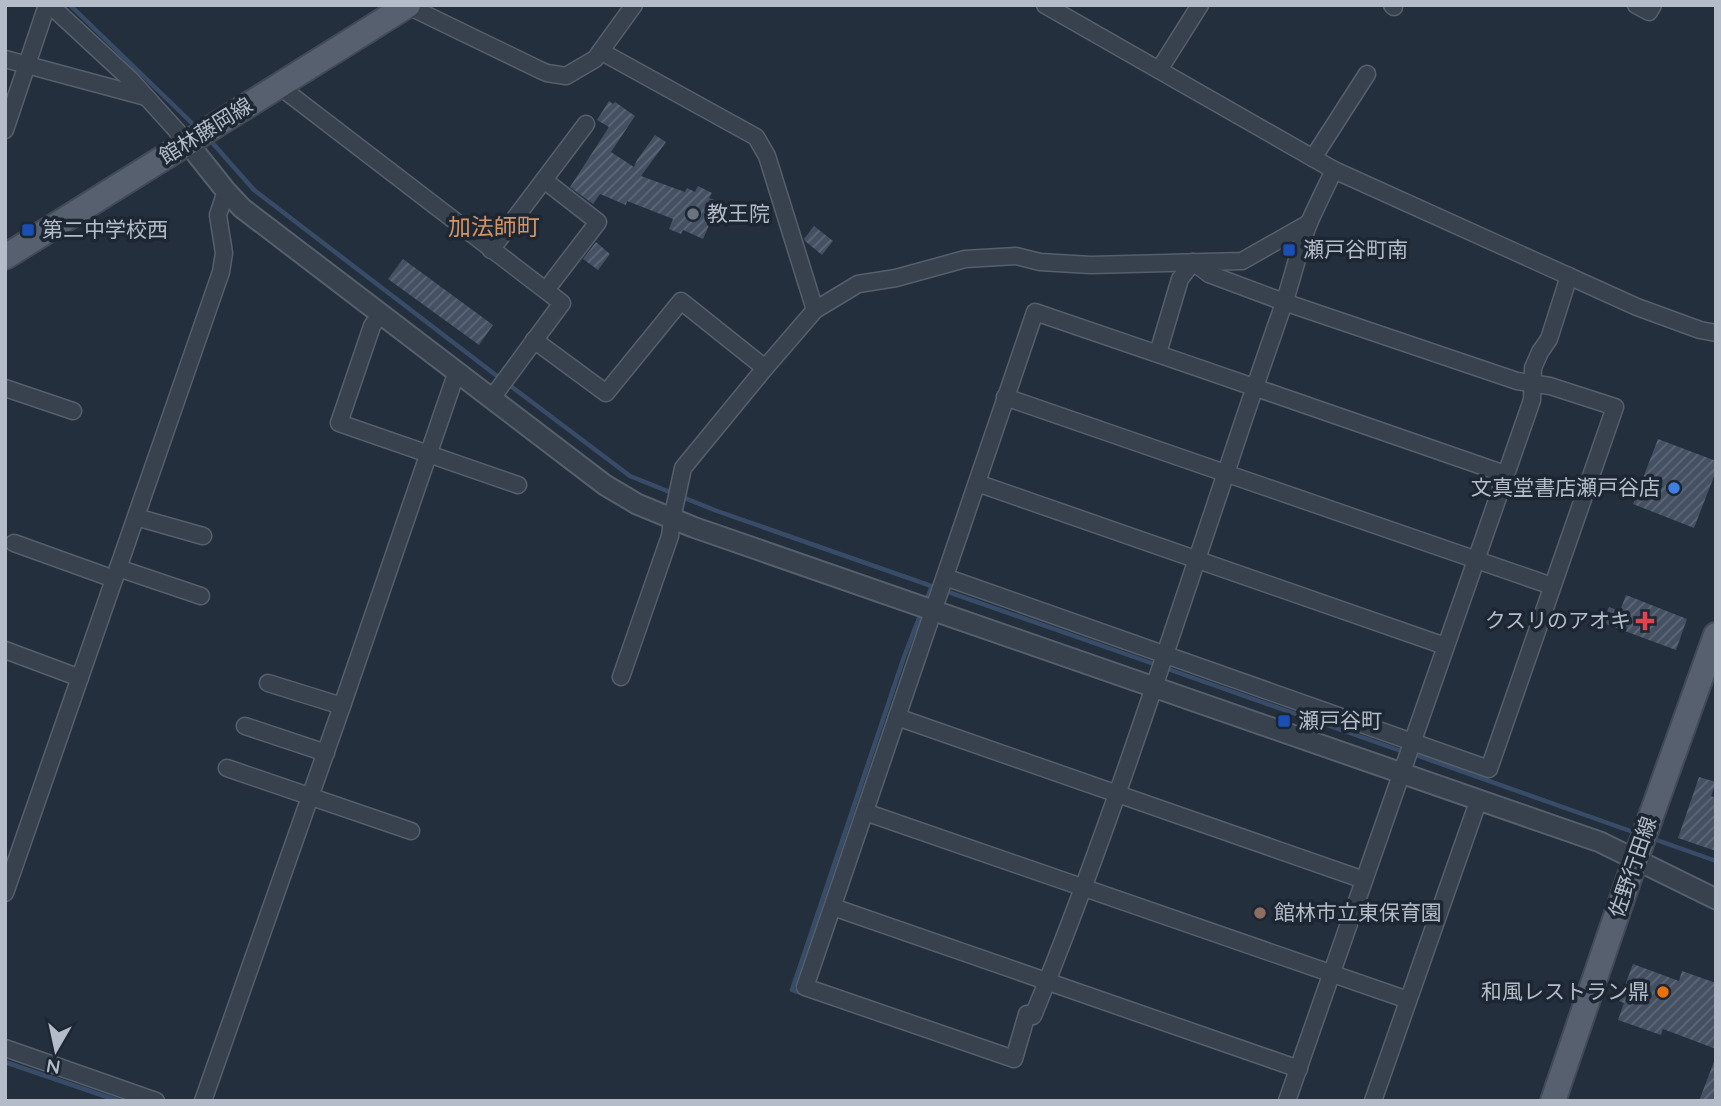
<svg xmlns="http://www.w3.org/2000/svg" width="1721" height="1106" font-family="Quicksand,'Noto Sans JP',sans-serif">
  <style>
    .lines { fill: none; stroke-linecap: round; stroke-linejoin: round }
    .stream { stroke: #394c67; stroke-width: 4.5 }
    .building { fill: url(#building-hatch) }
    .minor-casing { stroke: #565f6c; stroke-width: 19 }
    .tertiary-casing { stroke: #565f6c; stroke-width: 23 }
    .primary-casing { stroke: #414a57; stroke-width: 28 }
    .minor { stroke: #38414e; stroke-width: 16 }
    .tertiary { stroke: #38414e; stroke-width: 19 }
    .primary { stroke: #56606e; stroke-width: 24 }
    .worship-dot { fill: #6b7280; stroke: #1d2633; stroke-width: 2.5 }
    .transit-dot { fill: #1a4fb4; stroke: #1d2633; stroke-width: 2.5 }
    .shop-dot { fill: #3f7fe0; stroke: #1d2633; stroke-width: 2.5 }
    .health-dot { fill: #e0444e; stroke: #1d2633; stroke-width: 2.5 }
    .education-dot { fill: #8d6e63; stroke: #1d2633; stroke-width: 2.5 }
    .food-dot { fill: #e8710a; stroke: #1d2633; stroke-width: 2.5 }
    .labels { text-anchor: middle; stroke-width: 7; stroke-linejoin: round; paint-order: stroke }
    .street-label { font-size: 21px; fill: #b4bcc9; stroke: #1d2633 }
    .poi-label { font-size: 21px; fill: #b4bcc9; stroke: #1d2633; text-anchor: start }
    .neighbourhood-label { font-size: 23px; fill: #d59563; stroke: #1d2633 }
  </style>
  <defs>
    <pattern id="building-hatch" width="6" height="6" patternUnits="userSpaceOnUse" patternTransform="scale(1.75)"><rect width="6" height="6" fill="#455162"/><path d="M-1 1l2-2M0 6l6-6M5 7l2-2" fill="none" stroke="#5d6877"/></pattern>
  </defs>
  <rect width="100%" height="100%" fill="#242f3e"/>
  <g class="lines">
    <!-- stream -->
    <g class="stream">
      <polyline points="70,5 197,128"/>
      <polyline points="209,139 254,190 501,379"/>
      <polyline points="508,384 630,476 717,511 1157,665"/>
      <polyline points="926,601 932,586"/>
      <polyline points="1165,668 1404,752"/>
      <polyline points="1413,754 1636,833"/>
      <polyline points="1651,838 1716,861"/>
      <polyline points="806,995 792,990 904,657 921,613"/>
      <polyline points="5,1062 119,1101"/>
    </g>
  </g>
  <!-- building -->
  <g class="building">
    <polygon points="609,101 613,104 615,102 635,116 611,152 634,167 637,160 655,135 666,142 641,176 685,192 687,188 695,192 698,186 712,193 709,198 719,202 703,239 683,230 681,234 669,229 673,219 627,201 626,205 600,194 593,204 570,187 609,127 597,120"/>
    <polygon points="814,226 833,241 822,255 805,241 804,239"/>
    <polygon points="596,242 610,254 598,270 583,259"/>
    <polygon points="403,259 493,325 479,345 388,279"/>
    <polygon points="1658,439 1716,461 1716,471 1694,528 1633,504"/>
    <polygon points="1626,595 1687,619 1676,650 1603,623 1609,607 1620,611"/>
    <polygon points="1699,777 1716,782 1711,796 1716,798 1716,851 1678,838"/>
    <polygon points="1633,964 1679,981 1682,971 1716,983 1716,1049 1663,1029 1661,1035 1618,1020 1624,1003 1619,1001"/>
    <polygon points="1715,1059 1716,1101 1699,1101"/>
  </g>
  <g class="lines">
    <!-- minor casing -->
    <g class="minor-casing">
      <g id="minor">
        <polyline points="50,5 131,80 187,142"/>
        <polyline points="406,5 540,70 547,73 566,76 595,59 634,5"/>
        <polyline points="1045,5 1334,170 1637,307 1700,330 1716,333"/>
        <polyline points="1392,5 1394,7"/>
        <polyline points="1636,5 1649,12 1653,5"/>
        <polyline points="602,52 756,137 767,156 815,310"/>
        <polyline points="5,59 146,97"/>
        <polyline points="1159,70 1200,5"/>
        <polyline points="279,86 562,303 492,398"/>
        <polyline points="5,130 47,5"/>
        <polyline points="1313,158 1367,74"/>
        <path d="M1334 170C1326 187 1317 205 1309 223 1299 248 1293 277 1284 303 1266 355 1248 406 1231 458 1168 644 1108 834 1033 1016L1027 1014 1014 1059 805 987 1035 312C1192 365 1348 420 1505 474"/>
        <polyline points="544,180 598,222 546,290"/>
        <polyline points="491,250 586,124"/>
        <polyline points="381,313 372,326 339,423 518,485"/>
        <polyline points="534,340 606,393 681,301 765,368"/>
        <polyline points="5,388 73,411"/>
        <polyline points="1005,397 1552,586"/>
        <polyline points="977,483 1445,646"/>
        <polyline points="136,517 203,536"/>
        <polyline points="14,543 114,579"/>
        <polyline points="118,568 201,596"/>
        <polyline points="945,577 1489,769 1615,407 1550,386 1517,381 1284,302 1209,274 1193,262 1180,279 1158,353"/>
        <polyline points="5,650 80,678"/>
        <polyline points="621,677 670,536 672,519 683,468 765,368 815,310 858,284 896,278 965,259 1016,256 1040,262 1091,265 1242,261 1309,223"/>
        <polyline points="268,683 342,706"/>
        <polyline points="897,717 1364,880"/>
        <polyline points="245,726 326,753"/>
        <polyline points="227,768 411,831"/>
        <polyline points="865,812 1408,1000"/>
        <polyline points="5,893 221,272 224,253 218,215 226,191"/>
        <polyline points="833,907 1299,1069"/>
        <polyline points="5,1048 156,1101"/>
        <polyline points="203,1101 342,706 457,371"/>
        <polyline points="1287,1101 1532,400 1533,368 1540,352 1549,339 1569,276"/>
        <polyline points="1373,1101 1479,799"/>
      </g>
    </g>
    <!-- tertiary casing -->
    <g class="tertiary-casing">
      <polyline id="tertiary" points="187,142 226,191 242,208 605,485 637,504 693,527 1600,842 1716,899"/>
    </g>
    <!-- primary casing -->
    <g class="primary-casing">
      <g id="primary">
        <polyline points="5,257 408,5"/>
        <polyline points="1553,1101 1635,861 1716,635"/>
      </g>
    </g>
    <!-- minor -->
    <use href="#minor" class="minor"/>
    <!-- tertiary -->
    <use href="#tertiary" class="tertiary"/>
    <!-- primary -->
    <use href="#primary" class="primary"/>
  </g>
  <!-- markers -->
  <circle class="worship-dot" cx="693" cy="214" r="7"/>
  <g class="transit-dot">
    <rect x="21" y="223" width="14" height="14" rx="3.5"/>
    <rect x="1282" y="243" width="14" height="14" rx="3.5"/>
    <rect x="1277" y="714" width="14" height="14" rx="3.5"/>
  </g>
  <circle class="shop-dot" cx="1674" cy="488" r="7"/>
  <path class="health-dot" d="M1641.5 610.5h7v7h7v7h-7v7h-7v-7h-7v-7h7z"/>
  <circle class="education-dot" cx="1260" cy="913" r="7"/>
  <circle class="food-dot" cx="1663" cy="992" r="7"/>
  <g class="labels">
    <!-- street labels -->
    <g class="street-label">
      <text transform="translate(206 131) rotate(-32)" y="7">館林藤岡線</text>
      <text transform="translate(1633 867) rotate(-71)" y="7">佐野行田線</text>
    </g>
    <!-- poi labels -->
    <g class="poi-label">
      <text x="707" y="221">教王院</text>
      <text x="42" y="237">第二中学校西</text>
      <text x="1303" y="257">瀬戸谷町南</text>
      <text x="1660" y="495" text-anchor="end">文真堂書店瀬戸谷店</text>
      <text x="1631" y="628" text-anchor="end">クスリのアオキ</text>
      <text x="1298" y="728">瀬戸谷町</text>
      <text x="1274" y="920">館林市立東保育園</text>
      <text x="1649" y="999" text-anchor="end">和風レストラン鼎</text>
    </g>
    <!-- neighbourhood labels -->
    <g class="neighbourhood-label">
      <text x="494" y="235">加法師町</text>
    </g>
  </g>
  <!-- border -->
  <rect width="1721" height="1106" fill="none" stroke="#b4bcc9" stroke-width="14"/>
  <!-- north arrow -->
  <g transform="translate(56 1050) rotate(189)" stroke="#1d2633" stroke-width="5" paint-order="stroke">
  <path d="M0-5L12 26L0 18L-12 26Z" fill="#b4bcc9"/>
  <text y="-10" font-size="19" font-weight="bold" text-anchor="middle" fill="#b4bcc9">N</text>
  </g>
</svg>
